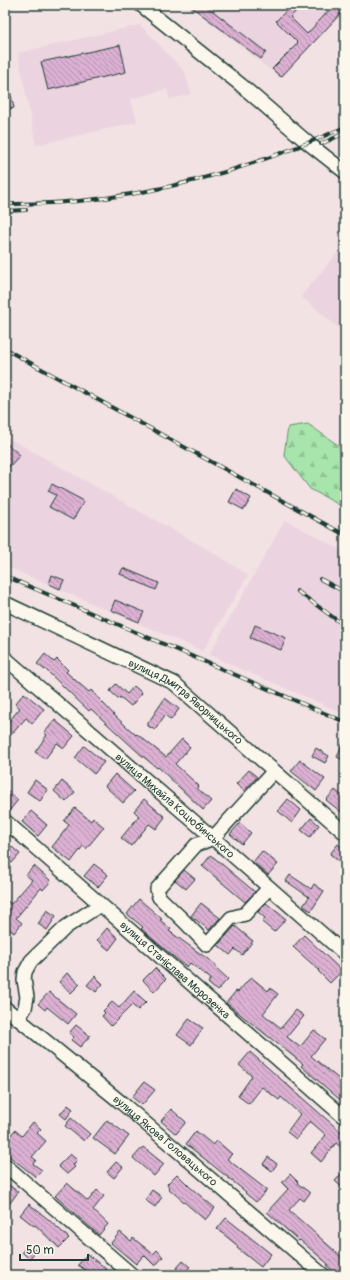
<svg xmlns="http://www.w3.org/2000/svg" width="350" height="1280" font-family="Pangolin,sans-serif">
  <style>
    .built { fill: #ebd3df }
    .forest { fill: url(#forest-firs); stroke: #649170 }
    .building { fill: url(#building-back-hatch); stroke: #1f3d34 }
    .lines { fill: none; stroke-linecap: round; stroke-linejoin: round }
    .minor-casing { stroke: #1f3d34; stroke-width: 16 }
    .minor { stroke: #fbf7ec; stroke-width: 13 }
    .rail-casing { stroke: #1f3d34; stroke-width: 4 }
    .rail { stroke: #fbf7ec; stroke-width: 2.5; stroke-dasharray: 8; stroke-linecap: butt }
    .labels { text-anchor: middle; stroke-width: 3.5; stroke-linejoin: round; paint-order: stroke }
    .street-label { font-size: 11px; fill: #1f3d34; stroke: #fbf7ec }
  </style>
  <defs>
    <pattern id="forest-firs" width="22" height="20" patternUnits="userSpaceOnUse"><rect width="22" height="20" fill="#a8e5ac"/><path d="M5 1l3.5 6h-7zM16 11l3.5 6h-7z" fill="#90c595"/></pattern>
    <pattern id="building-back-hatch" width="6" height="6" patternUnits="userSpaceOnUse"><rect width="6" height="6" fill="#dcb0d3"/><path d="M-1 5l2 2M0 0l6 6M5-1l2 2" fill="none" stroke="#b290ac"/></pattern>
  </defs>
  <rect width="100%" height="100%" fill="#f2e2e4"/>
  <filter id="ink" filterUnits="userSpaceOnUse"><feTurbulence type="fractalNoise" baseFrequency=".025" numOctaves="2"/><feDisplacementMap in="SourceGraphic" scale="8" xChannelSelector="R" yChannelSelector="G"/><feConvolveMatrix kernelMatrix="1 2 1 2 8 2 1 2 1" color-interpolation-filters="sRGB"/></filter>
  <g filter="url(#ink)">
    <!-- built -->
    <g class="built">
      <polygon points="188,5 345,5 345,10 281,78"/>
      <polygon points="140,25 184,71 191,94 170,99 167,89 131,99 137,122 36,145 18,53"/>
      <polygon points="345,244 345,333 301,296"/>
      <polygon points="5,436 212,552 248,575 203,651 5,566"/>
      <polygon points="285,520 345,552 345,714 209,655"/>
    </g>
    <!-- forest -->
    <polygon class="forest" points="308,424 345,450 345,508 310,489 284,455 288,427"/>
    <!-- building -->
    <g class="building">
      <polygon points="189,5 205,5 266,52 261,59"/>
      <polygon points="292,5 303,5 290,17 307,34 334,5 345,5 345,9 281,77 272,69 298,43 276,21"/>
      <polygon points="120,45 126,72 48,90 41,62"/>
      <polygon points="5,82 8,82 14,108 5,110"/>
      <polygon points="5,442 20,455 5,471"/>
      <polygon points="52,484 84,501 73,520 49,507 56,495 48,491"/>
      <polygon points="236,489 251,498 244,510 229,502"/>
      <polygon points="123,568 159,583 156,590 120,574"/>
      <polygon points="52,575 64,580 60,589 49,584"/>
      <polygon points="115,600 144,612 139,622 111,610"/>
      <polygon points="255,625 286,638 281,650 250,638"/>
      <polygon points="45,654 54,662 57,659 68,670 66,672 89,692 91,690 115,716 136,735 137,734 166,757 182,739 190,747 175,764 199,786 197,788 211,801 203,810 158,767 157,768 140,754 91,709 89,711 45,669 45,670 37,664"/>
      <polygon points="116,684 127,694 134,686 142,693 131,706 120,697 119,699 110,691"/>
      <polygon points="24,693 44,709 32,724 26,718 11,735 5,730 5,726 20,708 15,704"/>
      <polygon points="165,698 179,709 171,720 165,715 155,730 148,726 148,723"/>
      <polygon points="55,720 74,736 64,748 57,743 45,759 35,752 47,735 44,733"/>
      <polygon points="345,738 345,761 337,757"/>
      <polygon points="84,746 104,762 94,774 75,758"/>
      <polygon points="316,748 329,756 325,763 312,756"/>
      <polygon points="300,760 325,779 316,791 291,771"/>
      <polygon points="249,770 257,777 244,791 236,784"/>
      <polygon points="115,774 134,791 123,803 105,786"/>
      <polygon points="35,780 48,790 40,801 27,792"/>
      <polygon points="62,781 75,792 66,802 54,791"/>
      <polygon points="5,789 18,800 9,811 5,808"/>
      <polygon points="335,790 345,798 345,815 326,800"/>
      <polygon points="144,799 165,817 156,829 149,824 131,846 121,838 139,816 134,811"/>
      <polygon points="288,799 301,810 292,823 278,811"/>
      <polygon points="75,808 91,821 93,818 104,827 86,849 83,846 71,862 52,847 69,825 64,821"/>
      <polygon points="31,811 47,825 38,836 22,822"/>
      <polygon points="311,818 319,825 310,837 301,830"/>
      <polygon points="240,823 251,833 242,844 230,834"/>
      <polygon points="5,841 20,854 12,863 5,857"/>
      <polygon points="338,844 345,850 345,867 330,854"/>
      <polygon points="262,851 278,864 268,875 253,862"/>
      <polygon points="211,855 255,892 245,902 202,866"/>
      <polygon points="94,864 108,875 98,887 84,876"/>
      <polygon points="34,866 51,881 43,890 41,888 16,918 22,923 14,933 5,926 5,899 11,904 32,880 26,875"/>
      <polygon points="184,870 195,879 186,889 175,880"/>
      <polygon points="290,875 311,889 314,884 324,891 311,911 303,906 309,897 286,881"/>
      <polygon points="139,899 162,919 160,920 171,929 169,931 216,965 215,967 228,979 217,991 208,983 211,979 190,963 187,967 180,962 141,929 143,927 127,914"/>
      <polygon points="201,903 220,918 209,930 191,916"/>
      <polygon points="266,903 286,919 274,932 262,922 265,918 258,912"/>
      <polygon points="47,910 56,916 47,930 38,924"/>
      <polygon points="235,926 253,941 242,955 235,949 230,955 218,945"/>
      <polygon points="107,928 118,938 109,950 97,940"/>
      <polygon points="304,935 342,971 330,983 318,971 319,970 293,947"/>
      <polygon points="155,968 166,979 154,992 143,980"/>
      <polygon points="67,973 80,984 71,993 59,982"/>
      <polygon points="95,976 103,984 96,992 87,985"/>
      <polygon points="251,977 268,991 270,988 278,994 263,1014 281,1028 296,1010 304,1016 287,1037 300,1047 314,1030 325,1039 311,1056 345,1084 345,1104 301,1066 303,1064 226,1003 236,991 238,992"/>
      <polygon points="134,991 146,1002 138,1010 132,1005 111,1026 102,1016 105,1013 103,1011 112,1002 119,1008"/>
      <polygon points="49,992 76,1014 68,1024 47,1007 45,1010 38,1004"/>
      <polygon points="189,1019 203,1028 191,1045 177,1035"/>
      <polygon points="76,1025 90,1036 80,1047 71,1040 74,1037 69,1033"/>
      <polygon points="250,1052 341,1132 345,1127 345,1151 336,1143 321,1162 311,1153 326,1135 310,1121 296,1139 287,1132 300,1114 281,1097 279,1100 262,1087 249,1104 238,1096 252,1076 239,1065"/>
      <polygon points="144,1082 155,1090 142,1105 132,1097"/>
      <polygon points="68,1105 73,1109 66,1119 60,1114"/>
      <polygon points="171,1109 186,1122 176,1134 161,1121"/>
      <polygon points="71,1118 90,1134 84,1141 65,1126"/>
      <polygon points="107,1120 129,1136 115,1154 93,1138"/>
      <polygon points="33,1122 41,1129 37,1133 46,1141 32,1157 36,1160 33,1164 42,1170 36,1177 5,1153 5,1134 9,1137 15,1130 22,1136"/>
      <polygon points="196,1131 213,1145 217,1141 232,1154 227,1159 267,1190 256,1202 245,1193 246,1192 186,1144"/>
      <polygon points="143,1147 164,1164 154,1176 133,1158"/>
      <polygon points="70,1154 77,1160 73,1165 75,1167 67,1174 58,1166"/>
      <polygon points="268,1157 277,1164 272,1171 263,1164"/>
      <polygon points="116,1162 123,1167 114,1178 107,1172"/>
      <polygon points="345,1170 345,1190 335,1181"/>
      <polygon points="177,1174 190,1187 215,1208 205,1220 168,1188 169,1187 167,1184"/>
      <polygon points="290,1174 298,1182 297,1183 310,1193 304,1201 300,1198 289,1210 345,1260 345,1272 343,1275 338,1275 327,1266 328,1264 300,1240 299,1241 267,1212 288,1189 282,1183"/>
      <polygon points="5,1182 18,1192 5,1210"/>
      <polygon points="67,1183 88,1201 97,1190 104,1196 93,1210 108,1224 99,1235 55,1196"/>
      <polygon points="152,1190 162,1197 155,1207 145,1200"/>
      <polygon points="29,1204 48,1219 69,1238 59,1248 35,1225 34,1226 20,1215"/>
      <polygon points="226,1218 271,1254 261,1267 237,1248 238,1246 217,1229"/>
      <polygon points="120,1232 131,1241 133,1238 153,1254 157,1250 163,1257 155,1266 144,1255 136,1264 111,1243"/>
      <polygon points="28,1244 36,1251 29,1259 22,1252"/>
      <polygon points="87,1254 101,1265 113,1275 92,1275 78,1265"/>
      <polygon points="183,1261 190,1267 182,1275 176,1269"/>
    </g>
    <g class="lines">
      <!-- minor casing -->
      <g class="minor-casing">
        <g id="minor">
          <polyline points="141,5 241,85 308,143 345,172"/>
          <path id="s1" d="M5 603 174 683 345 833"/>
          <path id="s2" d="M5 658 213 838 345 954"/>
          <path id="s3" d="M5 821 345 1118"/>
          <polyline points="269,888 245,914 231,918 207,945 184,921 159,897 157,889 196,845 213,838 274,771"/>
          <path id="s4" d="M5 1008 123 1104 323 1275"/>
          <polyline points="18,1019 25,1008 27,997 24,980 25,972 31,961 66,927 100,905"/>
          <polyline points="5,1165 132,1275"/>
        </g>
      </g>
      <!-- minor -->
      <use href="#minor" class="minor"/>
      <!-- rail casing -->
      <g class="rail-casing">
        <g id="rail">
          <polyline points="321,144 345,133"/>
          <path d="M5 204C123 206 238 175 345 127"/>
          <polyline points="5,211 26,210"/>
          <polyline points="5,349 345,535"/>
          <polyline points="5,576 345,722"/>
          <polyline points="320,579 345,592"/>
          <polyline points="297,591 345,626"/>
        </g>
      </g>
      <!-- rail -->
      <use href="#rail" class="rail"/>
    </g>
  </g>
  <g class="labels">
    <!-- street labels -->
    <g class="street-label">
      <text dy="4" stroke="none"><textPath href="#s1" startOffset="207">вулиця Дмитра Яворницького</textPath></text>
      <text dy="4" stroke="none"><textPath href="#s2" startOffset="225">вулиця Михайла Коцюбинського</textPath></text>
      <text dy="4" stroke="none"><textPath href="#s3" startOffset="226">вулиця Станіслава Морозенка</textPath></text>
      <text dy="4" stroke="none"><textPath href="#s4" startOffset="208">вулиця Якова Головацького</textPath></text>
    </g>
  </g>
  <!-- margin -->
  <rect width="350" height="1280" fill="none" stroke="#fbf7ec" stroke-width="20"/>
  <rect x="10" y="10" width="330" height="1260" fill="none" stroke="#1f3d34" stroke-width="1.5" filter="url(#ink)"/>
  <!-- scale -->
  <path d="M20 1254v6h68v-6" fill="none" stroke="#1f3d34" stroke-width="2"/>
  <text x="26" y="1254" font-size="12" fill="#1f3d34" stroke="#fbf7ec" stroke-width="3" paint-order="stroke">50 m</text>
</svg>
